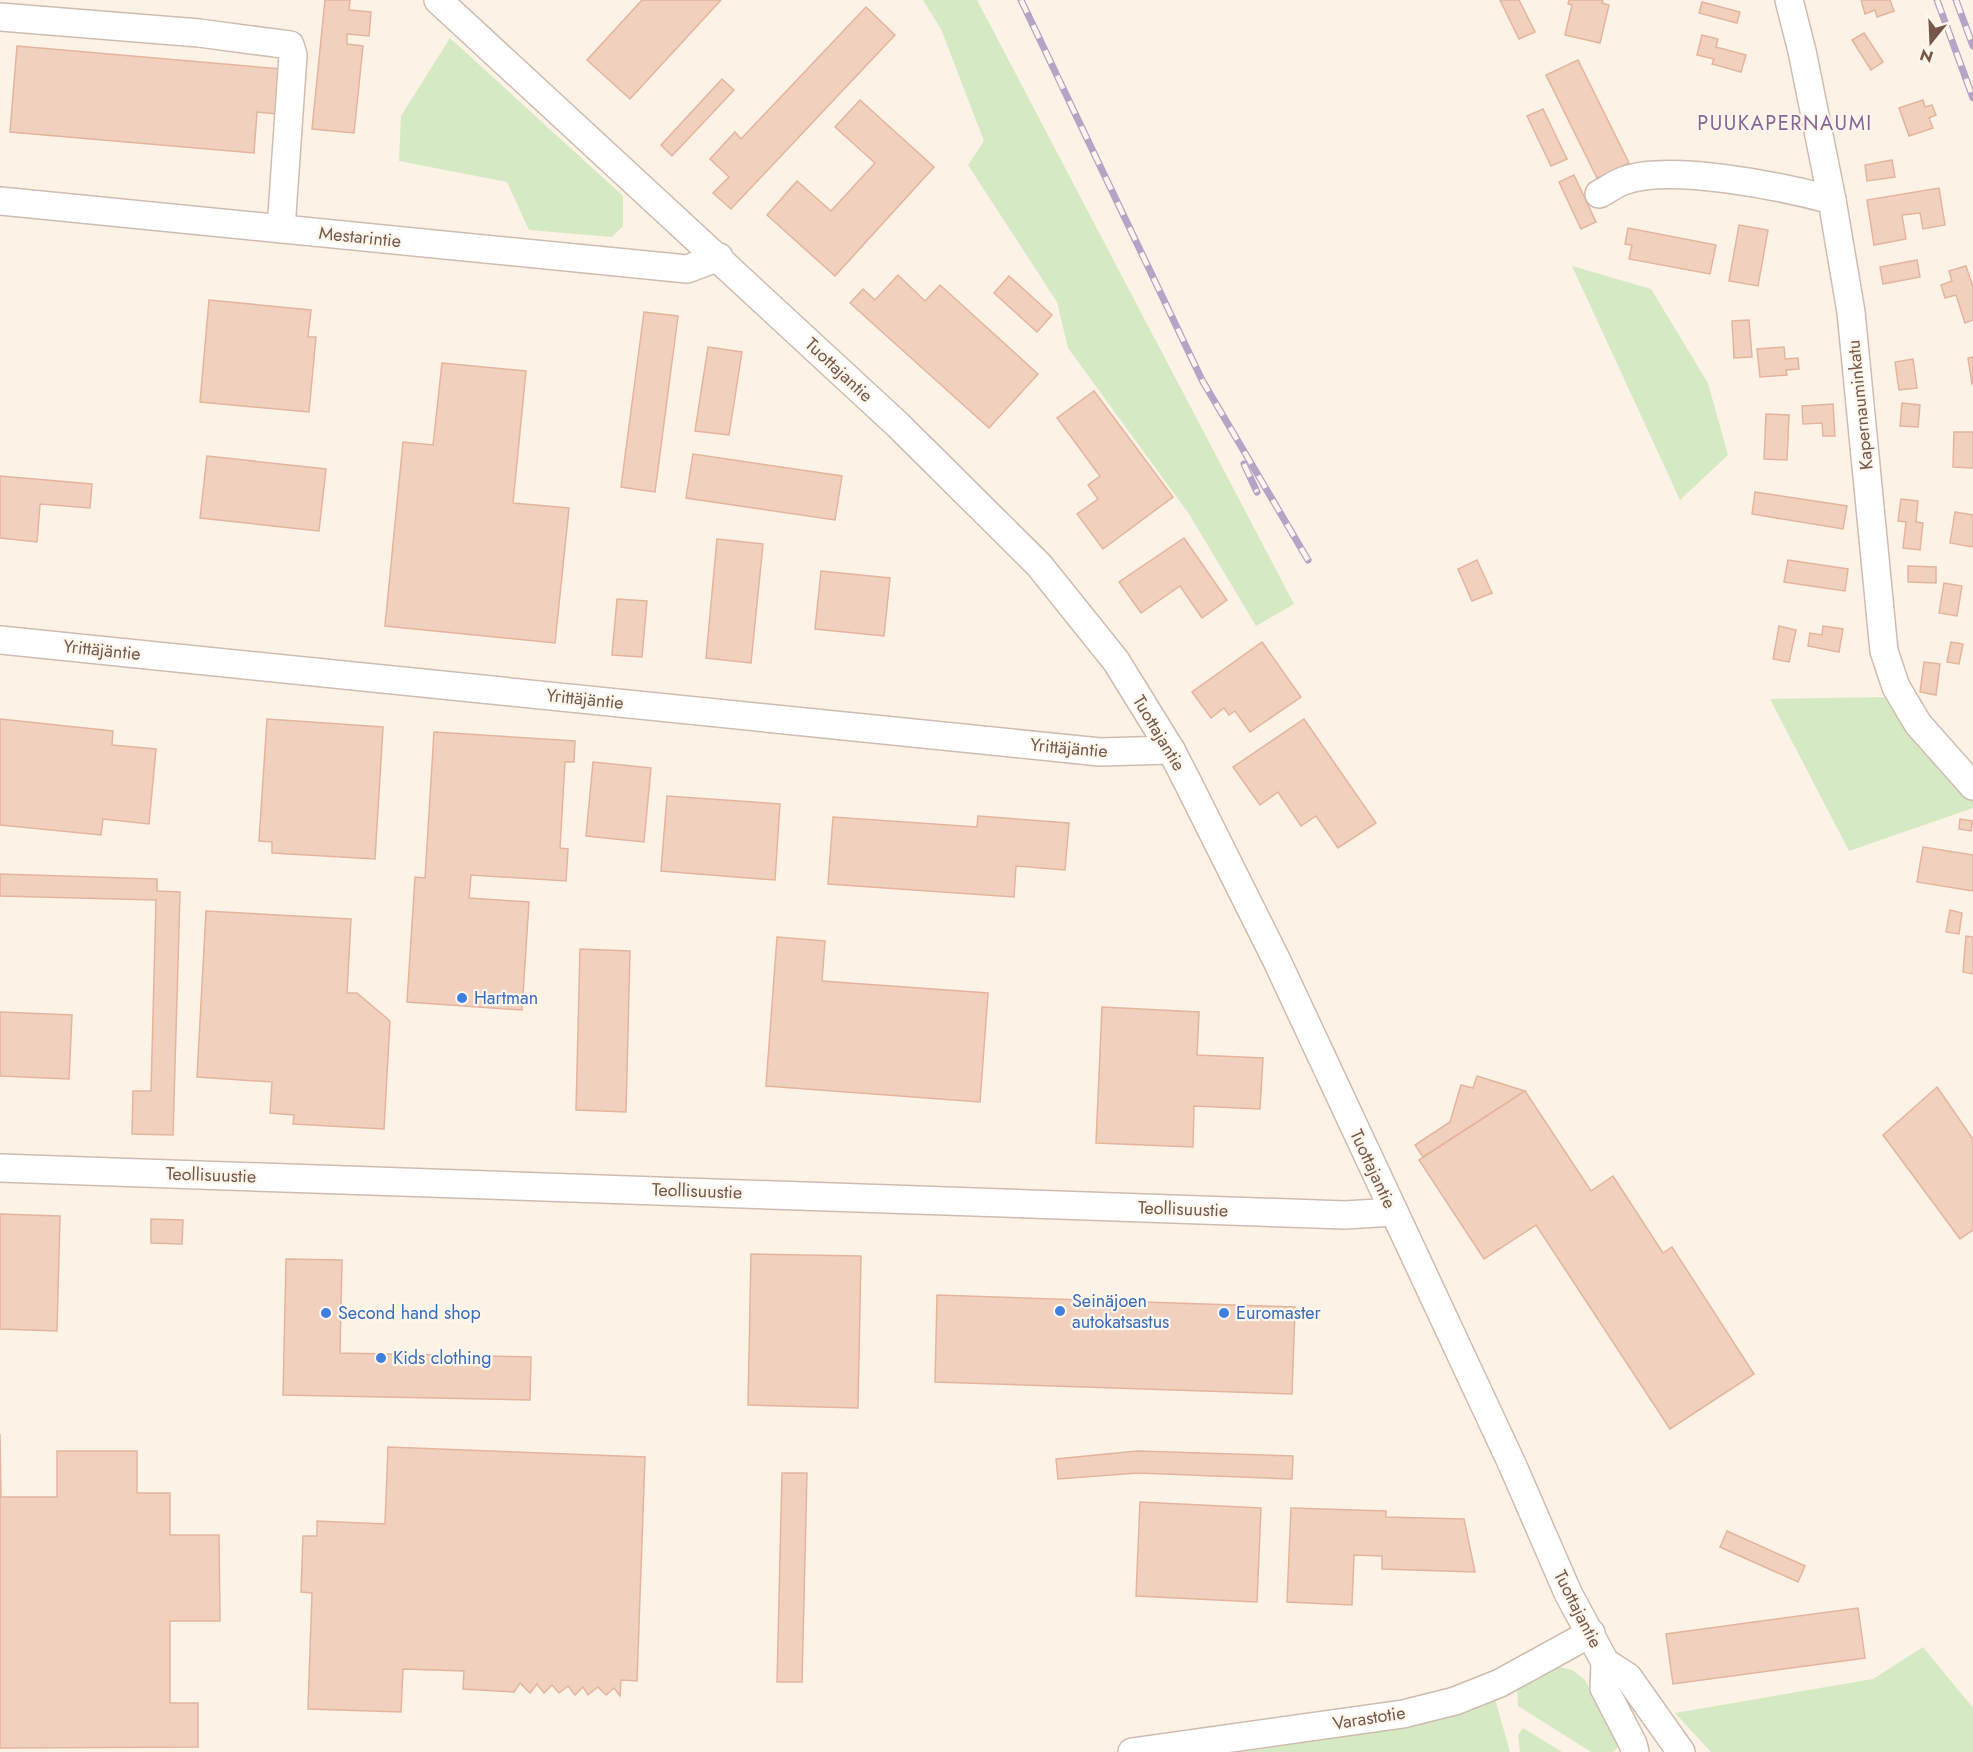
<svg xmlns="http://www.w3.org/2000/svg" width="1973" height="1752" font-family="Jost,sans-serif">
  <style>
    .green { fill: #d5eac4 }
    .building { fill: #f1d0bd; stroke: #e4b59e; stroke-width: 1.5 }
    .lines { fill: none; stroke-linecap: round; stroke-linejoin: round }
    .minor-casing { stroke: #d0bcaf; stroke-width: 30 }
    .minor { stroke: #fff; stroke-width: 27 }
    .rail-casing { stroke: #b5a4c6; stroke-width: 7 }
    .rail { stroke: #fff6ec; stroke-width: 4.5; stroke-dasharray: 14; stroke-linecap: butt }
    .shop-dot { fill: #3f7fe0; stroke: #fff6ec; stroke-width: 2 }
    .labels { text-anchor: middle; stroke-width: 4.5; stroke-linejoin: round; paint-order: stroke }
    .street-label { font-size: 18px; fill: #75584b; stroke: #fff6ec }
    .shop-label { font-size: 18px; fill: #366cbe; stroke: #fff6ec; text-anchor: start }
    .neighbourhood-label { font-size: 20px; letter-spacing: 1.5px; fill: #856698; stroke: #fff6ec }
  </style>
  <rect width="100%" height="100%" fill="#fcf2e5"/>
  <!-- green -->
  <g class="green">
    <polygon points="923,0 977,0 1294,604 1256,626 1189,514 1068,348 1057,302 968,165 984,141 941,29"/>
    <polygon points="450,38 623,196 623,226 612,237 529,230 507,182 399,161 401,116"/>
    <polygon points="1572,266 1651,289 1708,383 1728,455 1680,500"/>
    <polygon points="1889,697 1973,797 1973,808 1849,851 1770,699"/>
    <polygon points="1923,1647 1973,1708 1973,1752 1711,1752 1675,1713 1873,1679"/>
    <polygon points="1556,1666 1572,1670 1584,1679 1621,1744 1613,1752 1591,1752 1518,1706 1517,1688"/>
    <polygon points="1495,1699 1510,1752 1241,1752 1404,1728"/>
    <polygon points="1523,1728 1562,1752 1520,1752 1518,1735"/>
  </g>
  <!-- building -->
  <g class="building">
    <polygon points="325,0 350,0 349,10 371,12 369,36 347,34 347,44 363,46 354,133 312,129"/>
    <polygon points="642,0 721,0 630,99 587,60"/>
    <polygon points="1500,0 1519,0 1535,32 1519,39"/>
    <polygon points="1569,0 1603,0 1602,3 1609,5 1600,43 1565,35 1572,5 1568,4"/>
    <polygon points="1861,0 1890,0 1894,11 1877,17 1875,10 1865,14"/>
    <polygon points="1702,2 1740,12 1737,23 1699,13"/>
    <polygon points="866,7 895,35 731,209 713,193 729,177 710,159 735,132 741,139"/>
    <polygon points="1864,33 1883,62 1871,70 1852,40"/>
    <polygon points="1702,35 1718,39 1716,47 1746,55 1741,72 1712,64 1714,59 1697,55"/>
    <polygon points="17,46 281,69 277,114 257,112 254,153 10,132"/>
    <polygon points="1578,60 1629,163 1597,178 1546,75"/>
    <polygon points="722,79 734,90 672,156 661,145"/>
    <polygon points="860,100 934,167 835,276 767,215 797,181 831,211 875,163 835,127"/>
    <polygon points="1923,100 1925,107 1932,105 1936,115 1929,118 1933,128 1909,136 1899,108"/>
    <polygon points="1543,109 1567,159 1551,166 1527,116"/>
    <polygon points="1892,160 1895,177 1867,181 1865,165"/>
    <polygon points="1574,175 1596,222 1581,229 1559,182"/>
    <polygon points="1939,188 1945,225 1923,229 1920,213 1902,215 1906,239 1874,245 1867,200"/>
    <polygon points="1739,225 1768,230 1758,286 1729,281"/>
    <polygon points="1628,228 1716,245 1710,274 1629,259 1632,245 1625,244"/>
    <polygon points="1917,260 1920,277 1883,284 1880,267"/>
    <polygon points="1966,266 1973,287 1973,320 1965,323 1956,295 1945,298 1941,285 1952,281 1949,271"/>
    <polygon points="898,275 925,301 940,285 1038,374 989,428 850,303 863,289 875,300"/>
    <polygon points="1009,276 1052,315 1037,332 994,293"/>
    <polygon points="209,300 311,310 308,337 316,337 309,412 200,402"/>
    <polygon points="644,312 678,316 655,492 621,487"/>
    <polygon points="1749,320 1752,357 1734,358 1732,321"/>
    <polygon points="708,347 742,352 729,435 695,431"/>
    <polygon points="1784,347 1785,359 1798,358 1799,369 1786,370 1787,375 1760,377 1757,349"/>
    <polygon points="1973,357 1973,384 1972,384 1968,358"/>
    <polygon points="1913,359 1917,388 1899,390 1895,362"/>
    <polygon points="442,363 526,371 513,503 569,508 555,643 385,626 403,442 433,445"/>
    <polygon points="1094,391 1173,497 1103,549 1077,514 1098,499 1088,485 1100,476 1057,418"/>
    <polygon points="1902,403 1920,405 1918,427 1900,426"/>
    <polygon points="1833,404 1835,436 1823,436 1822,423 1803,424 1802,406"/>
    <polygon points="1766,414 1789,415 1787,460 1764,459"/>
    <polygon points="1954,432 1973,432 1973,468 1953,467"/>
    <polygon points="693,454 842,476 835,520 686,498"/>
    <polygon points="207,456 326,469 319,531 200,518"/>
    <polygon points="0,476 92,484 90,508 40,504 37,542 0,538"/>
    <polygon points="1755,492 1847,506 1843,529 1752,514"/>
    <polygon points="1901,499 1918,501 1916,522 1923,523 1920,550 1903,548 1906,522 1898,521"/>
    <polygon points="1955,512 1973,515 1973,547 1950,543"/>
    <polygon points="1184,538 1227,600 1202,618 1180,586 1141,613 1119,582"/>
    <polygon points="717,539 763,544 751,663 706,658"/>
    <polygon points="1477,560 1492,593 1472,601 1458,569"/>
    <polygon points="1788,560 1848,569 1845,591 1784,582"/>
    <polygon points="1908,566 1936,567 1936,583 1908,582"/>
    <polygon points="821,571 890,578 884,636 815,629"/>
    <polygon points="1944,583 1962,586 1957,616 1939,613"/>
    <polygon points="617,599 647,601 642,657 612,655"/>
    <polygon points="1779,626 1796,630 1789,662 1773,659"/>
    <polygon points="1823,626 1843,629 1839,652 1808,646 1810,633 1822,635"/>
    <polygon points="1262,642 1301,697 1250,732 1235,711 1229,715 1224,708 1211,718 1192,692"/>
    <polygon points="1951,642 1963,644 1959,664 1947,662"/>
    <polygon points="1924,662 1940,664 1936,695 1920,692"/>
    <polygon points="0,719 113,731 112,745 156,749 149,824 103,819 101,835 0,825"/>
    <polygon points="267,719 383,727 375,859 272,853 272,842 259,841"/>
    <polygon points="1304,719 1376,823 1338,848 1316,816 1301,826 1278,792 1260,805 1233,767"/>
    <polygon points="434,732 575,741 574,762 565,762 560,848 568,849 566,881 471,875 469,898 529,902 522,1010 407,1002 415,877 425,878"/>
    <polygon points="593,762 651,768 644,842 586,836"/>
    <polygon points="667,796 780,804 775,880 661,871"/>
    <polygon points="978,816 1069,823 1065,870 1016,866 1014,897 828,884 833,817 977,827"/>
    <polygon points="1960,819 1973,821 1971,831 1959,829"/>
    <polygon points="1923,847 1973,855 1973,891 1917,882"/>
    <polygon points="0,874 157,879 157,891 180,892 173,1135 132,1134 133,1091 151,1091 156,900 0,896"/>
    <polygon points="1950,910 1962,913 1959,934 1946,932"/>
    <polygon points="206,911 351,919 347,993 357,993 390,1021 384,1129 293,1124 294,1115 270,1113 272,1082 197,1077"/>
    <polygon points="1966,936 1973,937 1973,974 1963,972"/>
    <polygon points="777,937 825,941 822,981 988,993 980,1102 766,1086"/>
    <polygon points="580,949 630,951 626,1112 576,1110"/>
    <polygon points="1102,1007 1199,1012 1197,1055 1263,1058 1260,1109 1194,1106 1193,1147 1096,1143"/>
    <polygon points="0,1012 72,1015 69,1079 0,1076"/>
    <polygon points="1477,1076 1525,1091 1423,1157 1415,1145 1450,1122 1461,1085 1473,1088"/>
    <polygon points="1937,1087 1973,1139 1973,1230 1960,1239 1883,1135"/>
    <polygon points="1525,1091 1591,1191 1613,1176 1663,1253 1672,1247 1754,1374 1670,1429 1536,1225 1484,1259 1419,1160"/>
    <polygon points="0,1214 60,1216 57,1331 0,1329"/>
    <polygon points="151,1219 183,1220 182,1244 151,1243"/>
    <polygon points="751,1254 861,1256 858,1408 748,1405"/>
    <polygon points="286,1259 342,1260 340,1353 531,1357 530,1400 283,1395"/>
    <polygon points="937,1295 1295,1307 1292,1394 935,1382"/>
    <polygon points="0,1434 1,1497 57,1497 57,1451 137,1451 137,1493 170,1493 170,1535 219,1535 220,1621 170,1621 170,1703 198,1703 198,1747 0,1748"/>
    <polygon points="388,1447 645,1457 637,1681 621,1680 620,1696 614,1688 606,1695 598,1687 588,1695 583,1687 575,1695 568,1686 559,1693 552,1685 544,1693 537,1684 530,1693 520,1683 514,1692 463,1689 464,1671 403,1669 401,1712 308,1709 312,1593 301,1592 303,1536 317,1536 317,1521 385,1524"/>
    <polygon points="1137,1451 1293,1456 1292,1479 1138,1473 1058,1479 1056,1459"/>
    <polygon points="782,1473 807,1473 802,1682 777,1682"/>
    <polygon points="1140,1502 1261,1508 1257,1602 1136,1596"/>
    <polygon points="1291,1508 1386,1511 1386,1517 1464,1519 1475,1572 1382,1569 1382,1556 1354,1555 1352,1605 1287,1602"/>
    <polygon points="1727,1531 1805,1566 1798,1582 1720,1547"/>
    <polygon points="1858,1608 1865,1658 1673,1684 1666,1634"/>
  </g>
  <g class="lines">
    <!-- minor casing -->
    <g class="minor-casing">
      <g id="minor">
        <polyline points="438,0 898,425 1039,565 1116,661 1171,750 1187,781 1277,961 1512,1464 1568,1593 1605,1662 1604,1688 1633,1744 1635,1752"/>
        <polyline points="1789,0 1802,51 1832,200 1851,312 1884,651 1896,687 1918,724 1973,786"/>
        <polyline points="0,17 199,33 290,45 293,55 281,229"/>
        <path d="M1599 194C1607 190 1615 184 1623 181 1669 163 1784 187 1832 200"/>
        <polyline points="0,201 687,269 719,257"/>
        <polyline points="0,640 1100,752 1171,750"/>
        <polyline points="0,1168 1345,1215 1394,1212"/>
        <polyline points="1605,1662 1628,1677 1681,1752"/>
        <polyline points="1132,1752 1403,1714 1455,1701 1500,1683 1591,1633"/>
      </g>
    </g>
    <!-- minor -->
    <use href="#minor" class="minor"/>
    <!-- rail casing -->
    <g class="rail-casing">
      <g id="rail">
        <polyline points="1021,0 1202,380 1308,560"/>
        <polyline points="1937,0 1973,98"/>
        <polyline points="1956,0 1973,46"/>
        <polyline points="1244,464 1257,492"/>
      </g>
    </g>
    <!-- rail -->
    <use href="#rail" class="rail"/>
  </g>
  <!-- markers -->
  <g class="shop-dot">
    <circle cx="462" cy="998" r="6"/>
    <circle cx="1060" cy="1311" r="6"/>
    <circle cx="326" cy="1313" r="6"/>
    <circle cx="1224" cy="1313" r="6"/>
    <circle cx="381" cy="1358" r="6"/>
  </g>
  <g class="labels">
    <!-- street labels -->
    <g class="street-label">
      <text transform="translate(360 237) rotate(6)" y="6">Mestarintie</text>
      <text transform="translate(839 370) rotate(43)" y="6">Tuottajantie</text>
      <text transform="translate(1860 405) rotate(-96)" y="6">Kapernauminkatu</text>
      <text transform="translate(102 650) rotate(6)" y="6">Yrittäjäntie</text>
      <text transform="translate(585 699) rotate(6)" y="6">Yrittäjäntie</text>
      <text transform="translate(1159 733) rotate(59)" y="6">Tuottajantie</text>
      <text transform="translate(1069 748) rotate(5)" y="6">Yrittäjäntie</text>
      <text transform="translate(1373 1169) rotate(65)" y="6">Tuottajantie</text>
      <text transform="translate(211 1175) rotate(2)" y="6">Teollisuustie</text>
      <text transform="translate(697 1191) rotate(2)" y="6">Teollisuustie</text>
      <text transform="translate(1183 1209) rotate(2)" y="6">Teollisuustie</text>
      <text transform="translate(1578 1609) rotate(63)" y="6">Tuottajantie</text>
      <text transform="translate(1369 1718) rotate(-9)" y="6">Varastotie</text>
    </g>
    <!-- shop labels -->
    <g class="shop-label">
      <text x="474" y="1004">Hartman</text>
      <text x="1072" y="1307">Seinäjoen<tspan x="1072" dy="21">autokatsastus</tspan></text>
      <text x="338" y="1319">Second hand shop</text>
      <text x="1236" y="1319">Euromaster</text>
      <text x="393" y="1364">Kids clothing</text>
    </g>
    <!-- neighbourhood labels -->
    <g class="neighbourhood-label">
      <text x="1785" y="130">PUUKAPERNAUMI</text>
    </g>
  </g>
  <!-- north arrow -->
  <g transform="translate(1931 42) rotate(198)" stroke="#fff6ec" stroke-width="4.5" paint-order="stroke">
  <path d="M0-4.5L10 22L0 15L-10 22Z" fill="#75584b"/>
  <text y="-9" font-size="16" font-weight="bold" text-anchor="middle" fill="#75584b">N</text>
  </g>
</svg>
